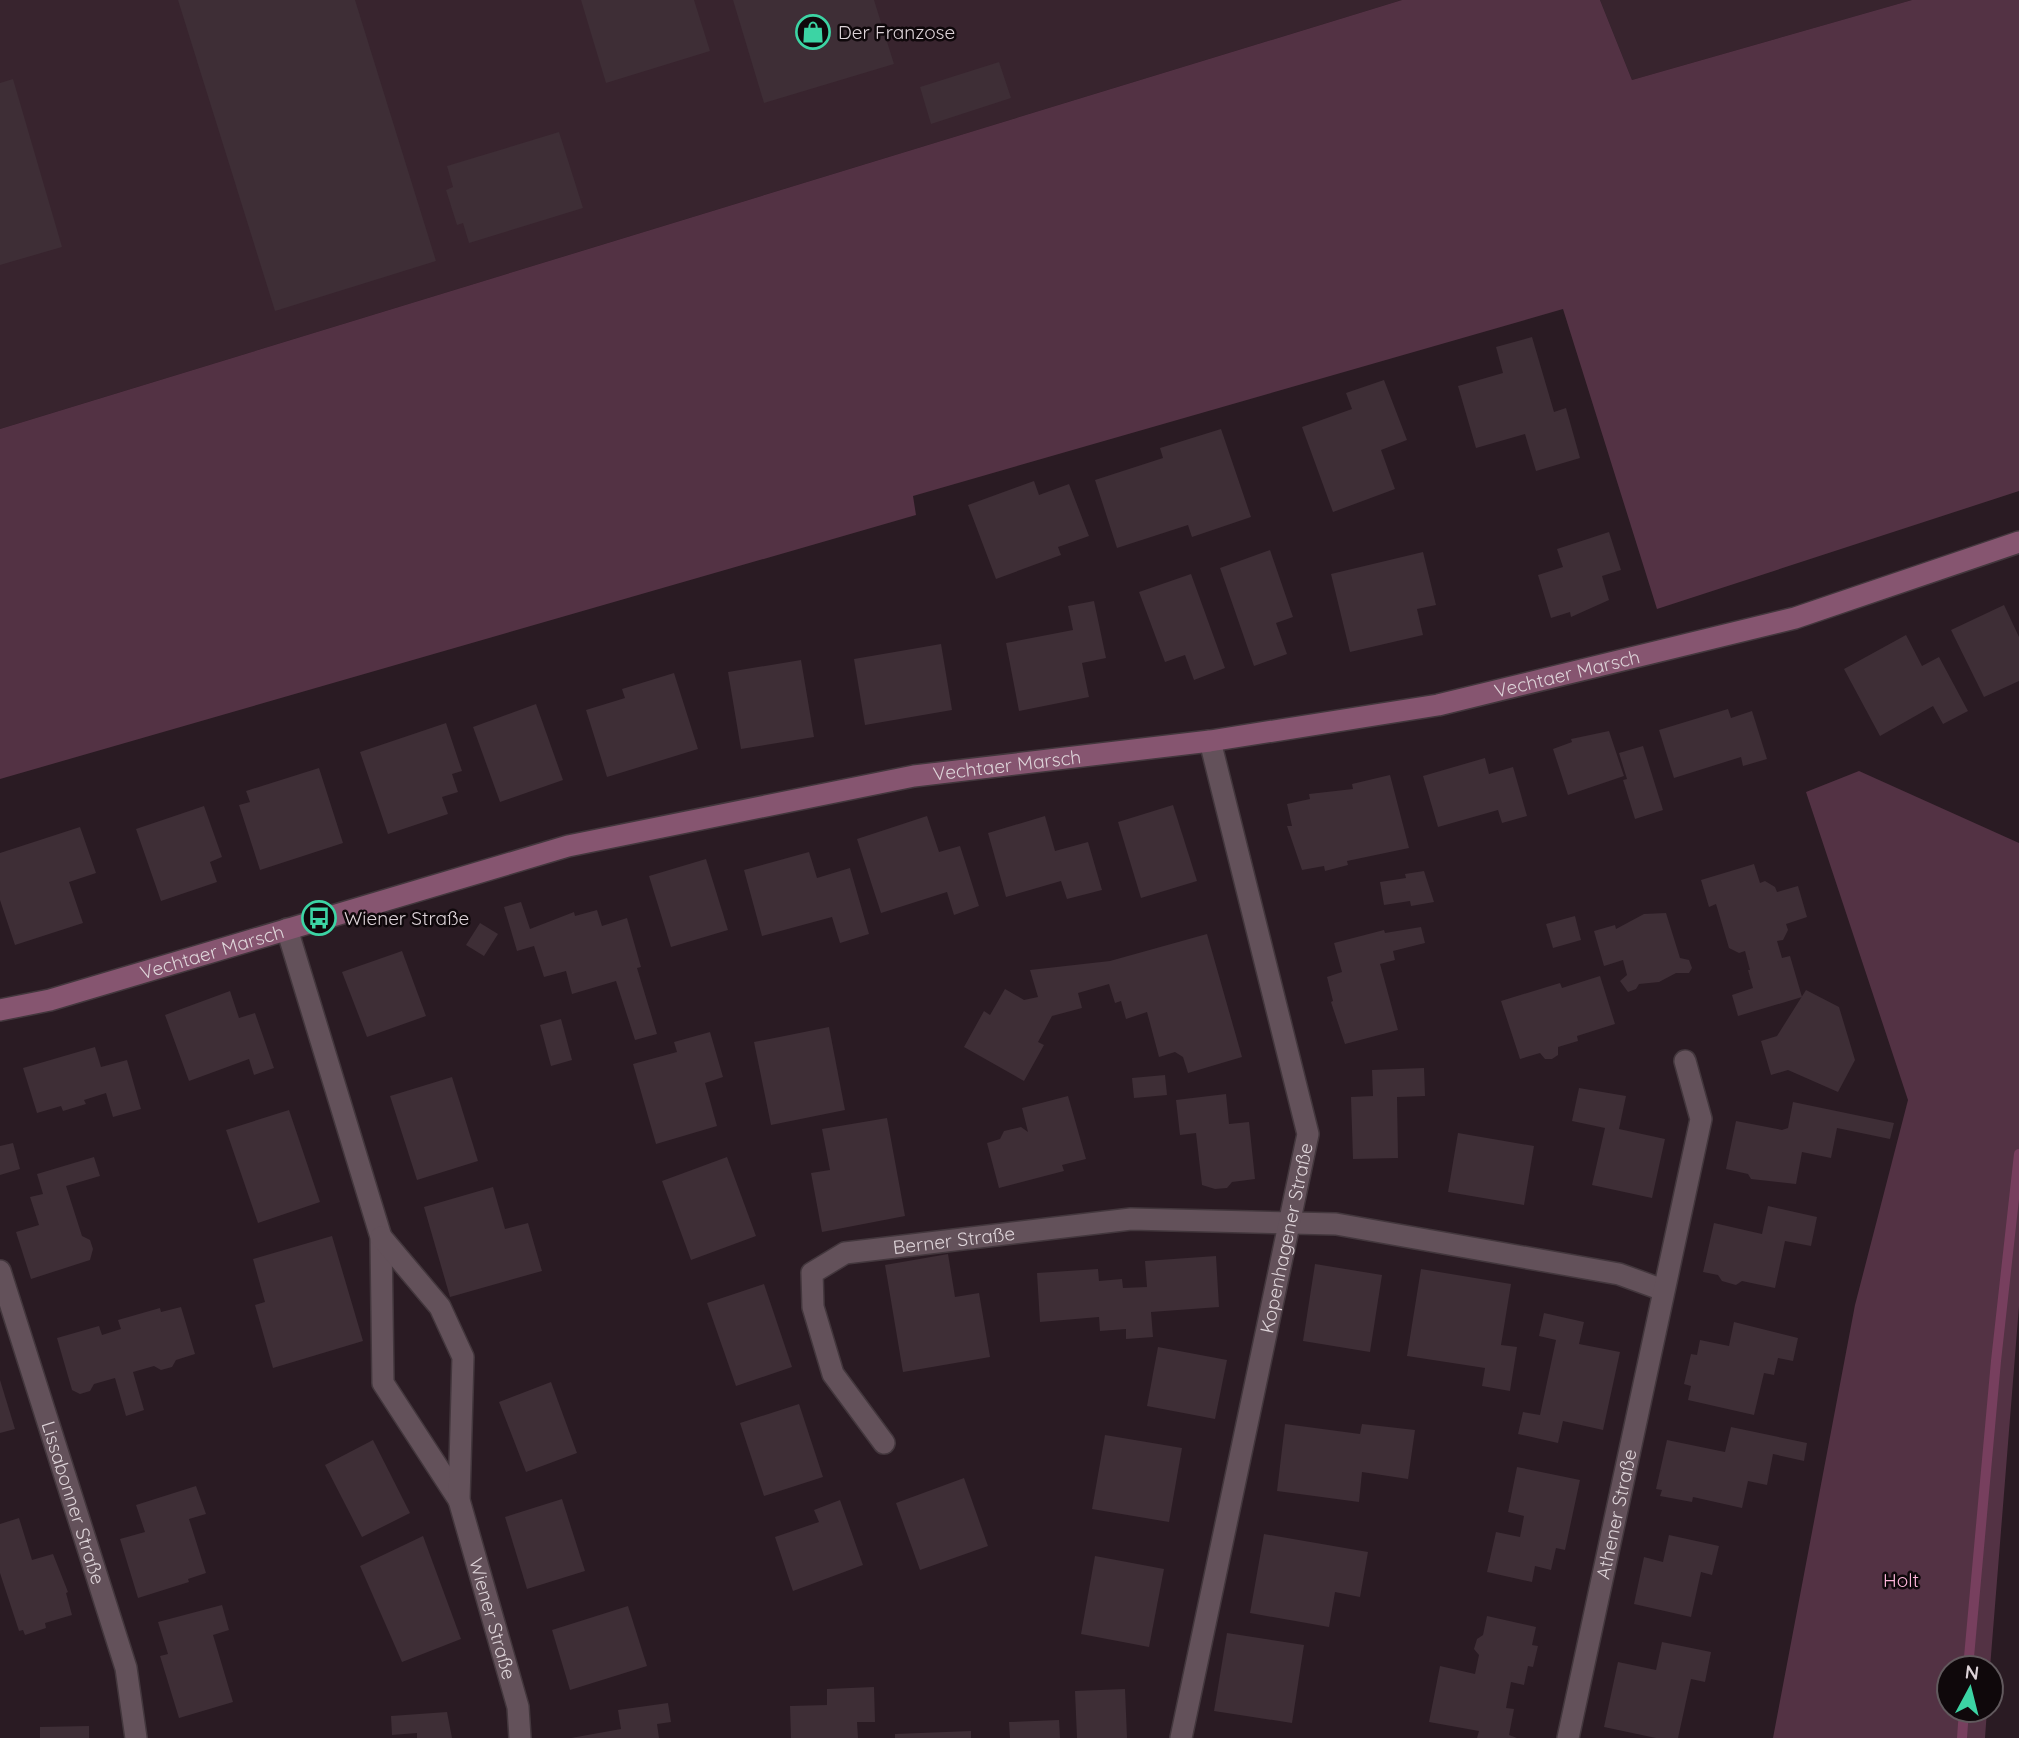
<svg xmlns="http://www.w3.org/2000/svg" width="2019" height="1738" font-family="Quicksand,sans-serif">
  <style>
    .built { fill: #38242e }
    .green { fill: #533244 }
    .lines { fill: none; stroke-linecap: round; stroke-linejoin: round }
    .stream { stroke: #773f5e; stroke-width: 10 }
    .building { fill: #3e2e36 }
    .street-casing { stroke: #43373d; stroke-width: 24 }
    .secondary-casing { stroke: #43373d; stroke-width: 24 }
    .street { stroke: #63515a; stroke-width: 21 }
    .secondary { stroke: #865570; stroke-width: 21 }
    .labels { text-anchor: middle; stroke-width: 5; stroke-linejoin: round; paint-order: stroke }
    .poi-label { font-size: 19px; fill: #ddd3d8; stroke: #0f080b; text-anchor: start }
    .street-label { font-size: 19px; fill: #ddd3d8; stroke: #0f080b }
    .park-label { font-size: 19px; fill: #ffb8dc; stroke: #0f080b }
  </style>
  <rect width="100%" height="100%" fill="#2a1b23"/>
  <!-- built -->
  <g class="built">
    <polygon points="0,0 1402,0 0,429"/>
    <polygon points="1600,0 1912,0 1632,80"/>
  </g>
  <!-- green -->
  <g class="green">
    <polygon points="1402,0 1600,0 1632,80 1912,0 2019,0 2019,491 1657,609 1563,309 913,496 916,515 0,779 0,429"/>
    <polygon points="1859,771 2019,843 2019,1306 1990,1668 1949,1668 1949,1710 1987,1710 1985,1738 1773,1738 1855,1305 1908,1100 1806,792"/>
  </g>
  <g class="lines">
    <!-- stream -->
    <g class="stream">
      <polyline points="1968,1668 1996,1361 2019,1154"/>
      <polyline points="1962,1738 1964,1710"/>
    </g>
  </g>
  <!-- building -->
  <g class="building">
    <polygon points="178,0 355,0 436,261 275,311"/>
    <polygon points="581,0 694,0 710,51 606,83"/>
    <polygon points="733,0 874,0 894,64 764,103"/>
    <polygon points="999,62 1011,98 931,124 920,87"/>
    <polygon points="13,79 62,247 0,265 0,83"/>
    <polygon points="559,132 583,208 469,243 463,223 457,225 446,190 453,187 447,166"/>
    <polygon points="1532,337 1554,412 1566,408 1580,458 1536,471 1525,434 1476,448 1458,386 1503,373 1496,347"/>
    <polygon points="1384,380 1407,440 1381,450 1395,489 1333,512 1302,427 1352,409 1346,393"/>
    <polygon points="1221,429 1251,517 1192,537 1188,525 1117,548 1095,480 1163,458 1160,448"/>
    <polygon points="1034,481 1039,495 1069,484 1089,536 1058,547 1061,555 996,579 968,505"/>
    <polygon points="1609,532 1621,570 1602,576 1609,600 1571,617 1570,612 1551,618 1538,575 1563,567 1557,549"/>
    <polygon points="1270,550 1293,617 1276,623 1287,654 1254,666 1220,568"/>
    <polygon points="1423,552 1436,605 1417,609 1423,635 1350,652 1331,574"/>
    <polygon points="1191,574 1225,668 1194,680 1185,655 1165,662 1139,592"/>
    <polygon points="1094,601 1106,658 1082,663 1089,697 1019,711 1006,643 1073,630 1068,606"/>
    <polygon points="2004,605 2019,637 2019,681 1984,697 1951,630"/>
    <polygon points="1906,635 1922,666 1939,657 1968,711 1943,724 1933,706 1880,736 1844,669"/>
    <polygon points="941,644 952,710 865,725 854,659"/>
    <polygon points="801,660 814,737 741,749 728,672"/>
    <polygon points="674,673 698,749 607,777 586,710 625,698 622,689"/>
    <polygon points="536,704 563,780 500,802 473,727"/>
    <polygon points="1728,709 1731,718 1752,711 1767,759 1743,766 1741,757 1674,778 1659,730"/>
    <polygon points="446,723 462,771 452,774 458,792 442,797 448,814 388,834 360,752"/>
    <polygon points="1609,731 1624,776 1568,795 1553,749 1572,742 1571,739"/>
    <polygon points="1643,746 1663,810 1635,819 1623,780 1627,779 1619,753"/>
    <polygon points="1485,758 1489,774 1513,767 1527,816 1502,823 1498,810 1438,827 1423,776"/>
    <polygon points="319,768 343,843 260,870 239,805 250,802 246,791"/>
    <polygon points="1390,775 1409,848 1347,861 1348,865 1325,871 1324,866 1302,870 1287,826 1292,826 1287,804 1310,799 1309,794 1353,789 1352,784"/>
    <polygon points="1173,805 1197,881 1141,898 1118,822"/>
    <polygon points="204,806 222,857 210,862 217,882 161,901 136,829"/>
    <polygon points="927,816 939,852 960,846 979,906 954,915 947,892 881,913 857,839"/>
    <polygon points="1045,816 1055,851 1088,842 1102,890 1067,899 1061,881 1006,897 988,833"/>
    <polygon points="80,827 96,873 69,882 83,923 15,945 0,900 0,853"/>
    <polygon points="809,852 817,878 850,868 869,934 840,943 832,917 762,936 744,870"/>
    <polygon points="706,859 728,930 671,947 649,876"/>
    <polygon points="1754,864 1760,883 1765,881 1775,887 1777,892 1798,886 1807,917 1786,924 1788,930 1783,940 1777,941 1782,958 1790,956 1802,997 1738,1016 1732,995 1753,988 1748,970 1750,970 1745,951 1739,953 1729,948 1716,904 1709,907 1701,880"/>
    <polygon points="1424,871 1434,902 1411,906 1410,901 1384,905 1380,882 1406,878 1405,874"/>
    <polygon points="521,902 530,929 574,912 575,916 597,910 602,926 627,918 641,967 637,968 657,1034 635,1040 616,981 572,994 566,971 544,977 534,946 517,951 504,907"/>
    <polygon points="1666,913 1680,958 1689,960 1692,968 1689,973 1676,973 1659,982 1639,984 1636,989 1628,992 1620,981 1627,975 1623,960 1604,966 1594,931 1615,925 1616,929 1644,914"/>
    <polygon points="1575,916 1581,940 1553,948 1546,924"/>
    <polygon points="480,923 498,934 484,956 466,945"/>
    <polygon points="1421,927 1425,943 1393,951 1395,960 1380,964 1398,1030 1345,1044 1331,1002 1333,1001 1327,977 1342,972 1334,943 1384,930 1385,933"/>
    <polygon points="1207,934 1242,1057 1188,1073 1183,1057 1175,1052 1159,1057 1147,1012 1126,1019 1121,1001 1115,1003 1109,984 1078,993 1082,1008 1052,1016 1038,1042 1044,1045 1024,1081 964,1047 984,1011 990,1015 1005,989 1024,1000 1038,997 1030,970 1110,961"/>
    <polygon points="402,951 426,1016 367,1037 342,972"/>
    <polygon points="1600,976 1615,1024 1577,1036 1578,1041 1558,1047 1558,1055 1552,1059 1545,1059 1540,1053 1520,1059 1501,1001 1560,983 1562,988"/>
    <polygon points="1806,990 1839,1007 1855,1060 1838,1092 1788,1070 1771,1075 1761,1041 1777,1036"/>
    <polygon points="230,991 239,1018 255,1013 274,1068 254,1075 249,1059 189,1081 165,1015"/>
    <polygon points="561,1019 572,1060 551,1066 540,1025"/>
    <polygon points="829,1027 845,1110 771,1125 754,1042"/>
    <polygon points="710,1032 723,1077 705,1083 717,1126 656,1144 633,1064 677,1052 674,1042"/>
    <polygon points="95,1047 101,1067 127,1060 141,1109 113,1117 106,1093 84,1100 86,1104 63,1111 61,1106 37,1113 23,1068"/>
    <polygon points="1424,1068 1425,1096 1397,1097 1398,1158 1353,1159 1351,1097 1373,1096 1372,1070"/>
    <polygon points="1165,1075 1167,1095 1134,1098 1132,1078"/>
    <polygon points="452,1077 478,1161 417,1180 390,1096"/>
    <polygon points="1579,1088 1626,1096 1619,1129 1665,1139 1652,1198 1592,1185 1605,1128 1572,1121"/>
    <polygon points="1226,1094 1229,1124 1249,1122 1255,1179 1232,1182 1227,1188 1215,1189 1202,1185 1196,1133 1180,1135 1176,1100"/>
    <polygon points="1068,1096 1086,1159 1062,1165 1064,1171 999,1188 987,1143 1000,1139 1004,1131 1021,1127 1028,1132 1022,1108"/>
    <polygon points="1793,1102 1894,1123 1890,1139 1837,1128 1831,1158 1802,1152 1796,1184 1751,1179 1748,1174 1726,1169 1736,1121 1782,1130 1788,1128"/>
    <polygon points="289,1110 320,1202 258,1223 226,1130"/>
    <polygon points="887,1118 905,1216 822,1232 811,1173 830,1170 822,1129"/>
    <polygon points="1458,1133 1534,1146 1524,1205 1448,1192"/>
    <polygon points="13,1143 20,1169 0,1175 0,1146"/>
    <polygon points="94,1157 100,1176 66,1186 82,1236 90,1240 93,1249 90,1260 31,1279 16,1232 39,1225 30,1197 43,1194 37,1174"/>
    <polygon points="727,1157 756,1236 691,1260 662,1181"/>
    <polygon points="493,1187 505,1229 528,1223 542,1271 450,1297 424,1207"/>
    <polygon points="1768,1206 1817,1217 1811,1246 1785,1241 1775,1288 1742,1281 1736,1285 1722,1281 1718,1275 1703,1272 1714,1223 1762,1234"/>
    <polygon points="332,1236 363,1341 273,1368 255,1305 265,1302 253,1259"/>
    <polygon points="948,1254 955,1297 979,1293 990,1357 903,1372 885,1265"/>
    <polygon points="1216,1256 1219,1307 1151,1312 1153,1337 1126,1339 1126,1329 1100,1331 1099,1317 1040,1322 1037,1273 1098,1269 1099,1281 1122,1279 1123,1288 1147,1287 1145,1261"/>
    <polygon points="1315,1264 1382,1275 1370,1352 1303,1341"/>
    <polygon points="1421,1269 1511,1284 1501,1345 1517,1347 1510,1391 1482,1386 1485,1368 1407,1356"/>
    <polygon points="764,1284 792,1367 736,1386 707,1303"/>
    <polygon points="181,1307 195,1354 176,1360 172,1367 161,1370 154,1366 133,1372 144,1410 126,1416 115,1378 94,1384 90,1391 80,1394 72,1390 57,1338 99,1326 102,1335 121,1329 118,1320 160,1308 161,1312"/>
    <polygon points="1544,1313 1584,1322 1579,1344 1620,1352 1603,1430 1563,1421 1558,1443 1518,1434 1523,1412 1540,1415 1556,1340 1539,1336"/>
    <polygon points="1734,1322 1798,1338 1793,1361 1778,1358 1774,1375 1764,1373 1754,1415 1688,1400 1691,1386 1684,1384 1691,1354 1697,1355 1700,1340 1729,1346"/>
    <polygon points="1158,1347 1227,1360 1215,1419 1147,1406"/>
    <polygon points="0,1380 15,1429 0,1433"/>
    <polygon points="551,1382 577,1453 526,1472 499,1402"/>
    <polygon points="799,1404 823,1477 764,1496 740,1423"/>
    <polygon points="1285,1424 1360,1434 1362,1424 1415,1430 1408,1479 1362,1472 1359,1502 1277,1491"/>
    <polygon points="1731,1427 1807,1443 1804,1461 1773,1454 1767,1485 1748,1481 1742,1508 1693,1497 1692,1502 1660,1496 1662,1490 1656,1489 1667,1440 1725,1452"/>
    <polygon points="1105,1435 1182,1448 1169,1522 1092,1509"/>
    <polygon points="373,1440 410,1513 362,1537 325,1465"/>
    <polygon points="1517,1467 1580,1480 1565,1550 1556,1548 1551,1570 1535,1566 1532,1582 1487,1572 1496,1532 1520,1537 1524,1516 1508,1512"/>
    <polygon points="964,1478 988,1546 920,1570 896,1503"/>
    <polygon points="196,1486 206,1514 189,1519 206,1573 188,1579 189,1582 138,1598 120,1539 145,1532 136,1505"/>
    <polygon points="562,1499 585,1571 527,1589 505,1517"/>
    <polygon points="840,1500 863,1565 793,1591 775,1537 819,1522 814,1510"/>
    <polygon points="19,1518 32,1560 53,1554 68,1592 66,1593 72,1615 45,1623 46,1628 25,1635 23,1630 19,1631 0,1573 0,1524"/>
    <polygon points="1264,1534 1368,1552 1360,1597 1335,1592 1329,1627 1250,1613"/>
    <polygon points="1669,1535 1719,1546 1712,1575 1701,1572 1691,1617 1634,1604 1644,1557 1663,1562"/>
    <polygon points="423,1536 461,1639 402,1662 360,1566"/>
    <polygon points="1095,1556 1164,1569 1149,1647 1081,1634"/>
    <polygon points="222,1605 229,1630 213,1635 233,1702 179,1718 160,1656 168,1654 158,1622"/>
    <polygon points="628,1606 647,1666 570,1690 552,1630"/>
    <polygon points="1487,1616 1536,1627 1532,1645 1538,1646 1533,1667 1528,1666 1524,1685 1511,1682 1506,1708 1514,1709 1509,1735 1517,1738 1477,1738 1479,1731 1429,1722 1440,1666 1475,1674 1479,1655 1474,1649 1477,1639 1483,1635"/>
    <polygon points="1227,1633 1304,1645 1292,1723 1214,1711"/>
    <polygon points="1662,1642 1711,1652 1705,1682 1691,1679 1678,1738 1656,1738 1604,1727 1618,1662 1656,1670"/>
    <polygon points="874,1687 875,1722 857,1722 858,1738 791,1738 790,1706 827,1705 827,1689"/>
    <polygon points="1125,1689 1127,1738 1077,1738 1075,1691"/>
    <polygon points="668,1703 671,1722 657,1724 659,1738 571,1738 621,1729 618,1710"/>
    <polygon points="447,1712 452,1738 417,1738 417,1733 392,1735 391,1716"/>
    <polygon points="1059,1720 1060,1738 1010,1738 1009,1722"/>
    <polygon points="89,1726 89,1738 40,1738 40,1727"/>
    <polygon points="971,1731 971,1738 895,1738 895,1734"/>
  </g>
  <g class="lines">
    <!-- street casing -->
    <g class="street-casing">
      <g id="street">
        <polyline points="287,929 381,1237 383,1383 459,1500"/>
        <path id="s1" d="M381 1237 440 1307 463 1357 459 1500 518 1707 520 1738"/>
        <path id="s2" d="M0 1271 126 1668 136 1738"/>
        <path id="s3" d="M884 1443 833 1374 813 1307 812 1273 845 1253 1131 1219 1336 1224 1619 1274 1663 1290"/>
        <path id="s4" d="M1181 1738 1308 1134 1210 741"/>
        <path id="s5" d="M1568 1738 1701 1119 1685 1061"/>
      </g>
    </g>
    <!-- secondary casing -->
    <g class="secondary-casing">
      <g id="secondary">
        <path id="s6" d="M0 1010 50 1000 568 846 914 776 1210 741 1438 705 1795 618 2019 542"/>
      </g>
    </g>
    <!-- street -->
    <use href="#street" class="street"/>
    <!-- secondary -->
    <use href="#secondary" class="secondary"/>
  </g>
  <!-- icons -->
  <defs>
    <g id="shop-ring" transform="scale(1.75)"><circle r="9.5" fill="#0f080b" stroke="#3cd4a4" stroke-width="1.5"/><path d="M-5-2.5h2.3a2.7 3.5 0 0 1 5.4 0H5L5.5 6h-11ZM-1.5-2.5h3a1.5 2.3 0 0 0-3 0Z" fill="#3cd4a4"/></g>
    <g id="bus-ring" transform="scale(1.75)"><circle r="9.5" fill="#0f080b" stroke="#3cd4a4" stroke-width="1.5"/><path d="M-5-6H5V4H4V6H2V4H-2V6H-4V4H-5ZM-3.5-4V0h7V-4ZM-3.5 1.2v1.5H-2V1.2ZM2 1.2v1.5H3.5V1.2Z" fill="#3cd4a4"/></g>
  </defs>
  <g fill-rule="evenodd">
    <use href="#shop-ring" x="813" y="32"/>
    <use href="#bus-ring" x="319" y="918"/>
  </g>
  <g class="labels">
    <!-- poi labels -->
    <g class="poi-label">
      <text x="838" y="39">Der Franzose</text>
      <text x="344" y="925">Wiener Straße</text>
    </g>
    <!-- street labels -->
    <g class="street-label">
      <text dy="7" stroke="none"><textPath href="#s6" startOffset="1606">Vechtaer Marsch</textPath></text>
      <text dy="7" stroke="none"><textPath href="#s6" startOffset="1038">Vechtaer Marsch</textPath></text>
      <text dy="7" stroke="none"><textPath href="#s6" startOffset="220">Vechtaer Marsch</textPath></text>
      <text dy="7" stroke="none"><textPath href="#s4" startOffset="511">Kopenhagener Straße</textPath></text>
      <text dy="7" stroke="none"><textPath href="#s3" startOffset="338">Berner Straße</textPath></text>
      <text dy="7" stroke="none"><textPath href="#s2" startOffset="243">Lissabonner Straße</textPath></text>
      <text dy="7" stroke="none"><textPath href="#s5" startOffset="229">Athener Straße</textPath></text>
      <text dy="7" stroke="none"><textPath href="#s1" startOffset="413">Wiener Straße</textPath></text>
    </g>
    <!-- park labels -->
    <g class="park-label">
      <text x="1901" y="1587">Holt</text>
    </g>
  </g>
  <!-- north arrow -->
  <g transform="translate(1970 1689) rotate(7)"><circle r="33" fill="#0f080b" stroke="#61595d" stroke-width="2"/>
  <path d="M0-5L12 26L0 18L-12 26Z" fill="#3cd4a4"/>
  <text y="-10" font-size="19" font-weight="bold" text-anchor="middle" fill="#ddd3d8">N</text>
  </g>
</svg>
